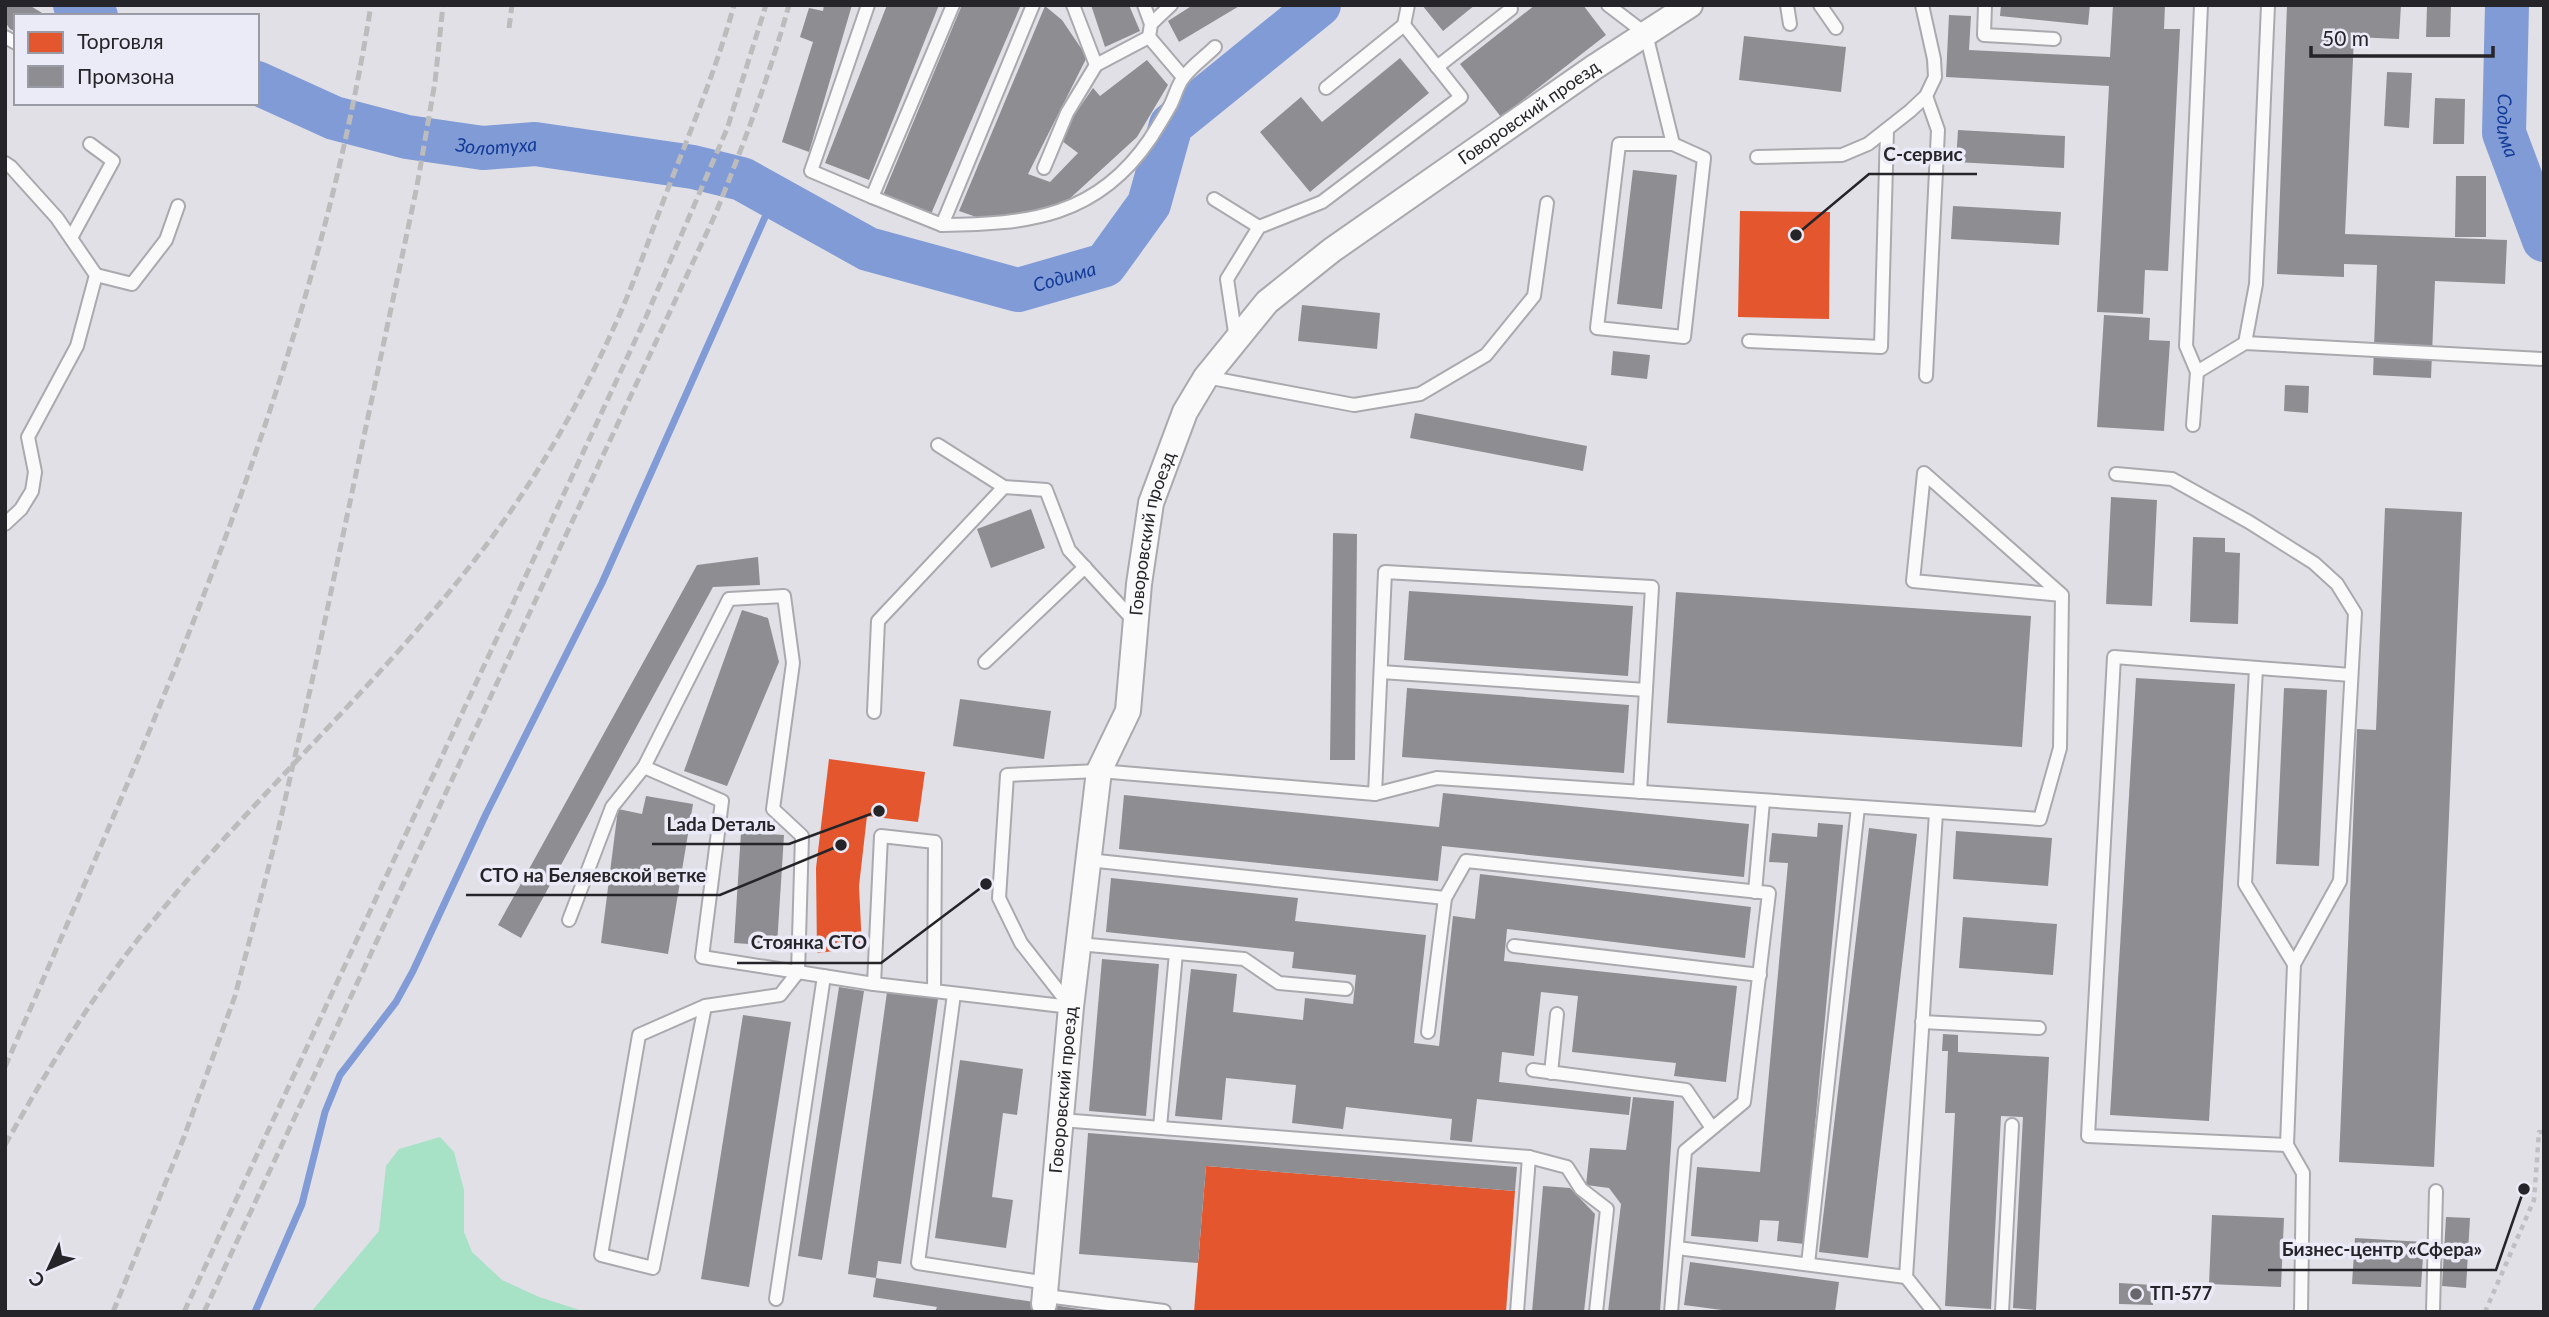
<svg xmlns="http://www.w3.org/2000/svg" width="2549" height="1317" font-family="Lato,sans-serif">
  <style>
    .green { fill: #a7e1c6 }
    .shops { fill: #e4572e }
    .industry { fill: #8d8d92 }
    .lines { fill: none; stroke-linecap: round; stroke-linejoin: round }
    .stream { stroke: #809bd6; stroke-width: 7 }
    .river { stroke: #809bd6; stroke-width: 44 }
    .lane-casing { stroke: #a9a9ae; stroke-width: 16 }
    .street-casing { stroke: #a9a9ae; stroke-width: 28 }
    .path { stroke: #bfbfc3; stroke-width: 4.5; stroke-dasharray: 5 5; stroke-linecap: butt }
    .lane { stroke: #fafafb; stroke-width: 12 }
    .street { stroke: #fafafb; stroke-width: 24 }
    .rail { stroke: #bcbcbd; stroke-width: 5; stroke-dasharray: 10 5; stroke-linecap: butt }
    .poi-dot { fill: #66666c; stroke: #ebeaf7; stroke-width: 2.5 }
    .labels { text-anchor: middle; stroke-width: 7; stroke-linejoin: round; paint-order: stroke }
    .street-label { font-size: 18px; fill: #242429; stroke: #ebeaf7 }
    .poi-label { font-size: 18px; font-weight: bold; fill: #242429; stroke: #ebeaf7; text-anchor: start }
    .water-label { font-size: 19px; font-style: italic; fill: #123a97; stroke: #ebeaf7 }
    .leader { fill: none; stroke: #242429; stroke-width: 2.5 }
    .callout-dot { fill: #242429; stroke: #ebeaf7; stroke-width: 2.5 }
    .callout-label { font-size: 19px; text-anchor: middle; font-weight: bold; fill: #242429; stroke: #ebeaf7; stroke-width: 7; stroke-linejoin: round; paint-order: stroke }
  </style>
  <rect width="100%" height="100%" fill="#e1e0e7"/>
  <!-- green -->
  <polygon class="green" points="440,1137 454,1152 464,1190 464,1232 472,1252 502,1280 539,1297 586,1312 311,1312 379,1231 386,1166 399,1149"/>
  <!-- shops -->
  <g class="shops">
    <polygon points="1740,211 1830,212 1829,319 1738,317"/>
    <polygon points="829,759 925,772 918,822 867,816 859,886 862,948 817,953 816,868"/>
    <polygon points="1206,1166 1515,1191 1506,1312 1194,1312"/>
  </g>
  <!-- industry -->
  <g class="industry">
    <polygon points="5,5 29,5 47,16 16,16 16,32 10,29 5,22"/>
    <polygon points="824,5 852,5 809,152 782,142 813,42 800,37 809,8 823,11"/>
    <polygon points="887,5 939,5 869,180 825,163"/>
    <polygon points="962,5 1021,5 931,214 883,195"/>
    <polygon points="1091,5 1129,5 1140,31 1105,47"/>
    <polygon points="1193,5 1241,5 1179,42 1168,21"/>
    <polygon points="1422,5 1475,5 1443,31"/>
    <polygon points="1535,5 1583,5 1606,35 1501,117 1460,64"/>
    <polygon points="2001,5 2090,5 2088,25 2000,16"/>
    <polygon points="2113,5 2165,5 2164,29 2180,29 2168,271 2145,270 2143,314 2097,312 2109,86 1946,77 1949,15 1971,16 1969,50 2110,57"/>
    <polygon points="2287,5 2401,5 2399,39 2354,37 2345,234 2507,240 2505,284 2435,281 2431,378 2373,375 2377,265 2344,264 2344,277 2277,274"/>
    <polygon points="2427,5 2451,5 2450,37 2426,37"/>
    <polygon points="1045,6 1062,20 1087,57 1028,174 1050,182 1078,153 1062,141 1073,117 1093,88 1100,96 1147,60 1168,85 1137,137 1066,202 1020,218 982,219 959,211"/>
    <polygon points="1744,36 1846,47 1841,92 1739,80"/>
    <polygon points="1400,58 1429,93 1310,192 1260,132 1301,97 1322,122"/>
    <polygon points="2387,72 2412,73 2409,128 2384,126"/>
    <polygon points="2435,98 2465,99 2464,144 2433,144"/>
    <polygon points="1958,130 2065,136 2064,168 1956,162"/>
    <polygon points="1633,170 1677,175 1662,309 1617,304"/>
    <polygon points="2456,176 2486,176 2486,237 2455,237"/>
    <polygon points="1953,206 2061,212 2059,245 1951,239"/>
    <polygon points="1302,305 1380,313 1377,349 1298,341"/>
    <polygon points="2104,315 2150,318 2149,340 2170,341 2164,431 2097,427"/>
    <polygon points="1613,351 1650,355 1647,379 1611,375"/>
    <polygon points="2285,385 2309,386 2308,413 2284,411"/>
    <polygon points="1415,413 1587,446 1583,471 1410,438"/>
    <polygon points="2111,497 2157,500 2152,606 2106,604"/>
    <polygon points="2385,508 2462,512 2434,1167 2339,1162 2357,729 2376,730"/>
    <polygon points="1031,509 1045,548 991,568 977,529"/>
    <polygon points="1333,533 1357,534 1355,760 1330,760"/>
    <polygon points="2193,537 2225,538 2225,552 2240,553 2238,624 2190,622"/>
    <polygon points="758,557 760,585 713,587 521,938 498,925 697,565"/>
    <polygon points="1409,591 1633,606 1628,676 1404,660"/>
    <polygon points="1676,592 2031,616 2022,747 1667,723"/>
    <polygon points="742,610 768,618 779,662 727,786 684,771"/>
    <polygon points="2136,678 2235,684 2209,1121 2110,1115"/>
    <polygon points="1407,688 1629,705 1624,773 1402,757"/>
    <polygon points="2284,688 2327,690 2319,866 2276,864"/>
    <polygon points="960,699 1051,711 1044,759 953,746"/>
    <polygon points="1443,793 1749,824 1744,877 1442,846 1438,881 1119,849 1124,795 1439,827"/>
    <polygon points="646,796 693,804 668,954 601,943 618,809 642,814"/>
    <polygon points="1818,823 1843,825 1804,1244 1777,1241 1779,1221 1760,1220 1758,1242 1691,1236 1697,1167 1760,1172 1788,863 1769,862 1772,833 1817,837"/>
    <polygon points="1869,828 1917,834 1868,1258 1819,1252"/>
    <polygon points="1956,831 2052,838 2048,886 1953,879"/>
    <polygon points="741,832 784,835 777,946 734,943"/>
    <polygon points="1480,874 1751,907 1745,958 1507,929 1504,961 1737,986 1726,1082 1674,1076 1676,1063 1572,1052 1578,996 1541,992 1534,1056 1502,1052 1499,1082 1631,1097 1629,1115 1477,1099 1472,1142 1450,1140 1452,1119 1346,1107 1343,1129 1292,1123 1296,1085 1226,1078 1222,1120 1175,1116 1191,969 1237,974 1233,1012 1303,1020 1305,998 1353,1004 1356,975 1292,968 1294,952 1106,932 1111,878 1298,898 1295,921 1426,935 1414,1043 1439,1046 1453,916 1475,919"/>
    <polygon points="1963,917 2057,924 2053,975 1959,968"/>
    <polygon points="1102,959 1159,964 1146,1116 1089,1111"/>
    <polygon points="839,987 864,991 822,1260 798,1256"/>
    <polygon points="887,992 938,999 901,1264 878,1261 876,1278 848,1274"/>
    <polygon points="743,1015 791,1022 749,1287 701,1279"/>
    <polygon points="1943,1034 1958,1035 1958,1052 2049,1057 2036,1310 2013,1308 2023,1117 2001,1116 1991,1309 1945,1306 1955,1113 1945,1113 1948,1051 1942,1051"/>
    <polygon points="960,1060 1023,1069 1017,1115 1003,1113 992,1197 1013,1200 1006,1248 935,1238"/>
    <polygon points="1633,1097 1674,1101 1660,1312 1608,1312 1621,1204 1609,1188 1586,1185 1590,1148 1626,1150"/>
    <polygon points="1088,1133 1517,1167 1515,1191 1206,1166 1198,1263 1079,1254"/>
    <polygon points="1543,1186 1570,1188 1595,1214 1584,1312 1532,1312"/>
    <polygon points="2212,1215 2284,1218 2281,1287 2209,1284"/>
    <polygon points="2446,1217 2470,1218 2466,1288 2442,1286"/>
    <polygon points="2355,1238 2424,1242 2421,1287 2352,1284"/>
    <polygon points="1690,1262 1839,1282 1835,1312 1737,1312 1684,1305"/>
    <polygon points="876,1278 1086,1310 1086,1312 935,1312 937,1307 873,1297"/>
    <polygon points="2119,1283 2153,1285 2153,1305 2119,1304"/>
  </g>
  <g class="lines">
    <!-- stream -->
    <polyline class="stream" points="255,1312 302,1204 325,1112 340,1075 396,1002 413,971 486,814 602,583 774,197"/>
    <!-- river -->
    <g class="river">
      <polyline points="75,5 96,16"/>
      <path id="s1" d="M2507 5 2504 133 2544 240"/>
      <path id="s2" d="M257 83 334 118 407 137 483 148 535 144 693 167 742 179 868 249 1018 290 1105 265 1149 204 1171 125 1319 5"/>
    </g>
    <!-- lane casing -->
    <g class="lane-casing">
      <g id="lane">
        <polyline points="868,5 811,171 872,197 953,5"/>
        <polyline points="1073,5 1096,65 1149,37 1151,24 1144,5"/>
        <polyline points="1608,5 1646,34 1673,144 1619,144 1597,328 1684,337 1704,158 1673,144"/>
        <polyline points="1787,5 1790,24"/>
        <polyline points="1820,5 1836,28"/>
        <polyline points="1985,5 1984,35 2054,39"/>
        <polyline points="1151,24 1171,5"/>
        <polyline points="1404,25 1408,5"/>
        <polyline points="5,37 16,43"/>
        <polyline points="1149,37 1183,77"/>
        <polyline points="1437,67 1511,9"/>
        <polyline points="1757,157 1842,155 1868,144 1910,111 1926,96 1935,77 1934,59 1922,5"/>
        <polyline points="5,163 11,167 57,218 96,275 77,346 28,437 35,472 32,491 21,509 5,524"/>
        <polyline points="1044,168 1067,113 1096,65"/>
        <polyline points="872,197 942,225 1033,5"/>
        <polyline points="1214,199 1259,227"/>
        <path d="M942 225C1029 224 1097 217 1150 139 1157 128 1164 117 1170 106 1175 97 1177 85 1184 77 1192 66 1205 57 1215 47"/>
        <polyline points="71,238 113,161 90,144"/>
        <polyline points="96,275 132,284 166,240 178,206"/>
        <polyline points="1236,339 1227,279 1259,227 1322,202 1461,97 1404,25 1326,88"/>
        <polyline points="1749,341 1881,347 1887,130"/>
        <polyline points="2245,343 2256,284 2268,5"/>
        <polyline points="2197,372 2186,346 2201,5"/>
        <polyline points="1926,376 1938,130 1926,96"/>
        <polyline points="1206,377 1354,405 1420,394 1486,355 1534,296 1547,203"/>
        <polyline points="2193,425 2197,372 2245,343 2544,359"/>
        <polyline points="938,445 1004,487 1046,490 1069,550 1135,622"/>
        <polyline points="2116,474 2172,479 2249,522 2314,563 2337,584 2355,613 2340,881 2294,964 2287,1145 2303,1173 2301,1312"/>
        <polyline points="985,662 1085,567"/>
        <polyline points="2256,668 2245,884 2294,964"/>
        <polyline points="1381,672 1646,690"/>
        <polyline points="874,712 878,621 1004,487"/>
        <polyline points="1375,794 1385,572 1652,587 1640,792"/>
        <polyline points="1088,860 1445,898 1466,861 1769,893 1744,1102 1685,1151 1671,1312"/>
        <polyline points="1755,892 1763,801"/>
        <polyline points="569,920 612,807 644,767"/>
        <polyline points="1078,944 1244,959 1279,983 1346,989"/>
        <polyline points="1514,946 1760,975"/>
        <polyline points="934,991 935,842 881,836 874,984 1071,1007"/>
        <polyline points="954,994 918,1263 1047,1283"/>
        <polyline points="705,1006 639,1035 601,1255 653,1268 705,1006 780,995 798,972 802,836 773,809 793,663 784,596 729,599 644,767 722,801 702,957 874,984"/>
        <polyline points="1071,1007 1021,943 999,898 1007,775 1099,771 1375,794 1437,778 2040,819 2060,748 2062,595 1924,473 1913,581 2062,595"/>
        <polyline points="1922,1022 2039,1028"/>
        <polyline points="1428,1032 1445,898"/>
        <polyline points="1533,1070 1686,1090 1712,1128"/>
        <polyline points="1551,1073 1557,1014"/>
        <polyline points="1061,1120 1529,1157 1567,1167 1581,1189 1607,1209 1596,1312"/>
        <polyline points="1160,1127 1176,953"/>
        <polyline points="2287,1145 2088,1136 2114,657 2351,675"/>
        <polyline points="1677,1248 1906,1277"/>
        <polyline points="1808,1264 1858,807"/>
        <polyline points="1046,1296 1164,1311"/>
        <polyline points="776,1299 824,976"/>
        <polyline points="1517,1312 1529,1157"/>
        <polyline points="1934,1312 1906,1277 1936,813"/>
        <polyline points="2002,1312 2012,1125"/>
        <polyline points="2433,1312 2436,1191"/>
      </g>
    </g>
    <!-- street casing -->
    <g class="street-casing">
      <g id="street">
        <path id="s3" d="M1044 1304 1071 1007 1099 771 1128 711 1139 584 1151 503 1185 412 1206 377 1267 302 1332 250 1593 68 1690 5"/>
      </g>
    </g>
    <!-- path -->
    <polyline class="path" points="2485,1312 2534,1200 2539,1132 2544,1132"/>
    <!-- lane -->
    <use href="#lane" class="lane"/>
    <!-- street -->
    <use href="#street" class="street"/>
    <!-- rail -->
    <g class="rail">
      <polyline points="509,28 512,5"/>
      <path d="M5 1067C154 724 312 378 371 5"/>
      <path d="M5 1145C50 1065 98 986 157 916 259 792 379 684 477 557 537 480 587 392 625 302 641 264 654 225 669 186 692 127 717 67 734 5"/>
      <polyline points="113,1312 184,1137 235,996 277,835 311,686 417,186 435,82 443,5"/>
      <polyline points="184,1312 646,317 727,129 766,5"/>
      <path d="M204 1312 715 215C743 146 769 77 789 5"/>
    </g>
  </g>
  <!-- markers -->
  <circle class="poi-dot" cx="2136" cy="1294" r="7"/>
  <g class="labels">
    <!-- street labels -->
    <g class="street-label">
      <text dy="6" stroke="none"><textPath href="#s3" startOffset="1370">Говоровский проезд</textPath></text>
      <text dy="6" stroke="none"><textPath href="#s3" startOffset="782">Говоровский проезд</textPath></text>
      <text dy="6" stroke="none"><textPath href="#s3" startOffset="215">Говоровский проезд</textPath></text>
    </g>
    <!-- poi labels -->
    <g class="poi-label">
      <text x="2150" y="1300">ТП-577</text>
    </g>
    <!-- water labels -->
    <g class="water-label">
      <text dy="7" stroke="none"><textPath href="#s1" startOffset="121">Содима</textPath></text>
      <text dy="7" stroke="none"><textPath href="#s2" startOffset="250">Золотуха</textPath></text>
      <text dy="7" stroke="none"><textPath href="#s2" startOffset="847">Содима</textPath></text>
    </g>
  </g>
  <!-- callouts -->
  <path class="leader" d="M1796 235L1869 174H1977M879 811L789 844H652M841 845L720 895H466M986 884L881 963H737M2524 1189L2496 1270H2268"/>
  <g class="callout-dot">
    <circle cx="1796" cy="235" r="7"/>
    <circle cx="879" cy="811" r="7"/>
    <circle cx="841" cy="845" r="7"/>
    <circle cx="986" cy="884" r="7"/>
    <circle cx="2524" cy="1189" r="7"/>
  </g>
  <g class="callout-label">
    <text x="1923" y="161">С-сервис</text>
    <text x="721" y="831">Lada Dеталь</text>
    <text x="593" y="882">СТО на Беляевской ветке</text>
    <text x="809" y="949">Стоянка СТО</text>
    <text x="2382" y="1256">Бизнес-центр «Сфера»</text>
  </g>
  <!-- border -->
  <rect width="2549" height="1317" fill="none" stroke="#242429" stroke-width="14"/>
  <!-- legend -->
  <rect x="14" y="14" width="245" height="91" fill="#ebeaf7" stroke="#9b9ba5" stroke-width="2"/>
  <rect x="28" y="32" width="35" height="21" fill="#e4572e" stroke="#9b9ba5" stroke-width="2"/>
  <text x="77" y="49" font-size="21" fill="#242429">Торговля</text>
  <rect x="28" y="66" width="35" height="21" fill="#8d8d92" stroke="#9b9ba5" stroke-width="2"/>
  <text x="77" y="84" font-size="21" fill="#242429">Промзона</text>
  <!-- north arrow -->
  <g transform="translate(49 1268) rotate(226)" stroke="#ebeaf7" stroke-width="5" paint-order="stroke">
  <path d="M0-5L12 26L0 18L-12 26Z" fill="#242429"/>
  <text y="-10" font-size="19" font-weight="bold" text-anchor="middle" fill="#242429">С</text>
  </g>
  <!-- scale -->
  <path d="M2311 46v10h182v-10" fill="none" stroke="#242429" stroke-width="3.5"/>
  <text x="2322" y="46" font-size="21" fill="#242429" stroke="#ebeaf7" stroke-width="5" paint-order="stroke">50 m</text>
</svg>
